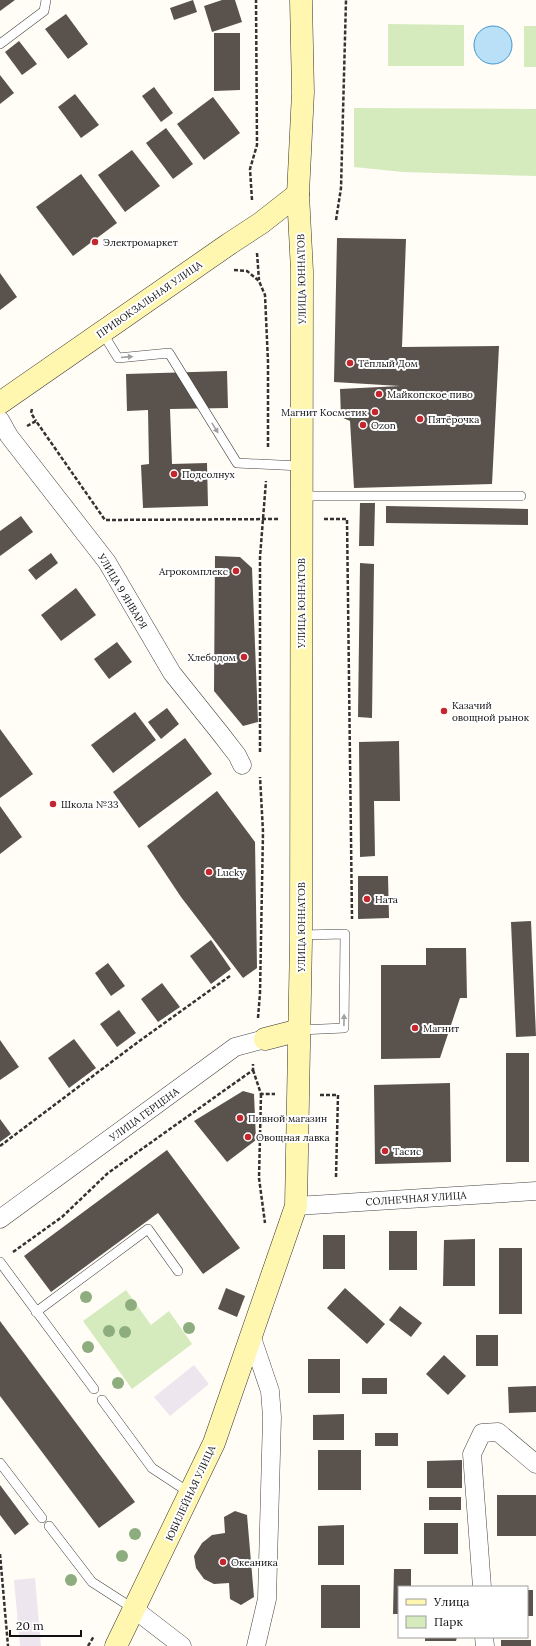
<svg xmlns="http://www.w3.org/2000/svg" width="536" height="1646" font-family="Lora,serif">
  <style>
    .industrial { fill: #eee6ef }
    .green { fill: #d5ebbd }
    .water { fill: #b9e0f7; stroke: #3f96cf }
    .building { fill: #5a524d }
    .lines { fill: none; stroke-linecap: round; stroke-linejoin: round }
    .lane-casing { stroke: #444; stroke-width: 10 }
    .street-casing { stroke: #444; stroke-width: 19 }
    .secondary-casing { stroke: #333; stroke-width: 23 }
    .path { stroke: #333; stroke-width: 2.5; stroke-dasharray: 4 2; stroke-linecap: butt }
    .lane { stroke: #fff; stroke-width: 9 }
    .street { stroke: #fff; stroke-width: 18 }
    .secondary { stroke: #fff6b0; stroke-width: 22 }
    .tree { fill: #8dad7f }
    .oneway { fill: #a0a0a0 }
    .poi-dot { fill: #c4262e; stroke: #fff; stroke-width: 1.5 }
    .labels { text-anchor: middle; stroke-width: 4; stroke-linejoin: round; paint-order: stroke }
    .poi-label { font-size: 10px; fill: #111; stroke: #fff; text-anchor: start }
    .street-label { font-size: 10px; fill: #111; stroke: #fff }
  </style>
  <rect width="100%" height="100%" fill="#fffdf5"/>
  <!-- industrial -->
  <g class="industrial">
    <polygon points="194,1365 209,1384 170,1416 154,1397"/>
    <polygon points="35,1578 41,1646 20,1646 14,1580"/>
  </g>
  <!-- green -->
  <g class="green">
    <polygon points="388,24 464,25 464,66 388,66"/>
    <rect x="524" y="26" width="12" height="41"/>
    <polygon points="354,108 536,109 536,176 403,172 354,167"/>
    <polygon points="126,1290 151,1325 169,1311 192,1344 132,1389 83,1321"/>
  </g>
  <!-- water -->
  <circle class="water" cx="493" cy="45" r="19"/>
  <!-- building -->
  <g class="building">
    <polygon points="0,0 15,0 0,11"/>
    <polygon points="193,0 197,12 174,20 170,8"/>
    <polygon points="222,0 235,0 242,22 212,32 204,6"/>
    <polygon points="66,14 88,44 68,59 45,29"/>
    <polygon points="214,33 240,33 240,90 214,91"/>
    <polygon points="19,41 37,64 22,75 5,52"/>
    <polygon points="0,75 14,93 0,104"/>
    <polygon points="154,87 173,113 161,122 142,96"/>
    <polygon points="75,94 99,125 81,138 58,107"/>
    <polygon points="213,97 240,133 204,160 177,124"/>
    <polygon points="166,128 193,164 173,179 146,143"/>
    <polygon points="132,150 160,186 125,212 98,175"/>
    <polygon points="81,174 117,223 73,256 36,207"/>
    <polygon points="337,238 406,239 402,347 499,346 492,484 354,488 350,421 341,417 340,389 400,386 334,382"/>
    <polygon points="0,273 17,297 0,310"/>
    <polygon points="227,371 228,408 170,409 172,464 207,463 208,506 143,508 141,465 149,464 148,410 127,411 126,374"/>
    <polygon points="360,503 375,503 374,546 359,546"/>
    <polygon points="386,506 528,509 528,525 386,523"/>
    <polygon points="21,516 33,532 0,556 0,531"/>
    <polygon points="51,553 58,563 36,580 28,570"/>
    <polygon points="215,556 240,557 252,568 258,722 243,726 214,691"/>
    <polygon points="360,563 374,564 372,718 358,717"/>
    <polygon points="76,588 96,615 61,641 41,615"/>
    <polygon points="117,642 132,662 109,679 94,659"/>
    <polygon points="167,708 179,724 161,739 148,722"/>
    <polygon points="135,712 156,740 113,773 91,745"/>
    <polygon points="0,729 33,774 0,798"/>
    <polygon points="185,738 212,774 139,828 113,792"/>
    <polygon points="399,741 400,801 374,801 375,856 360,857 359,742"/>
    <polygon points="217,791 255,842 257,968 243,978 181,897 147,846"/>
    <polygon points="0,806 22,837 0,854"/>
    <polygon points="358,876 388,876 389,918 358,919"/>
    <polygon points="531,921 536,1036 516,1037 511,922"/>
    <polygon points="211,940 231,969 211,984 190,956"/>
    <polygon points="426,948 466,948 467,998 460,998 440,1058 381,1059 381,965 426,965"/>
    <polygon points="108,963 125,986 111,996 95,973"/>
    <polygon points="162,983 180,1007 158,1022 141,999"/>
    <polygon points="119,1010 136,1033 117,1047 100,1024"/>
    <polygon points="74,1039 96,1068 69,1088 48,1058"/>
    <polygon points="0,1040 19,1067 0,1080"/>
    <rect x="506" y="1053" width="23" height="109"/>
    <polygon points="450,1083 451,1162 375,1164 374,1085"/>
    <polygon points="243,1091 254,1094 256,1140 227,1162 194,1121"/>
    <polygon points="0,1119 11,1134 0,1142"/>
    <polygon points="167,1150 240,1248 203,1274 158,1213 51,1292 24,1256"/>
    <rect x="389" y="1231" width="28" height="39"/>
    <rect x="323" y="1235" width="22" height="34"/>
    <polygon points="475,1239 475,1286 443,1286 444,1240"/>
    <rect x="499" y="1248" width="23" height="66"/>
    <polygon points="226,1288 245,1296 237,1317 218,1309"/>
    <polygon points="345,1288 385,1324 367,1344 327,1308"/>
    <polygon points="400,1306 422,1323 411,1337 389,1320"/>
    <polygon points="0,1321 135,1502 99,1528 0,1396"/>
    <rect x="476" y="1335" width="22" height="31"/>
    <polygon points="444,1355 466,1376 448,1395 426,1374"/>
    <rect x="308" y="1359" width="32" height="34"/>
    <rect x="362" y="1378" width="25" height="16"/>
    <polygon points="536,1386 536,1412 509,1413 508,1387"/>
    <polygon points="344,1414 344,1440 313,1440 313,1415"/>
    <rect x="375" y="1433" width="23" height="13"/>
    <rect x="318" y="1450" width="43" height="40"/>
    <polygon points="462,1460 462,1488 427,1488 427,1461"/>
    <polygon points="0,1485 29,1524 15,1535 0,1515"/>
    <rect x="497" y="1495" width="39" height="41"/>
    <rect x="429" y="1497" width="32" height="13"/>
    <polygon points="235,1511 247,1515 254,1597 241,1605 230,1599 229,1583 214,1584 204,1579 196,1568 194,1556 202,1543 212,1535 225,1533 224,1517"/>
    <rect x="424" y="1523" width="34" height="31"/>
    <polygon points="344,1525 344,1565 318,1565 318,1526"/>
    <polygon points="394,1569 411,1569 411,1587 399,1587 399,1614 393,1614"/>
    <rect x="321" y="1585" width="39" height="43"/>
    <rect x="527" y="1590" width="6" height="26"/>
    <polygon points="425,1637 457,1637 456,1641 425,1641"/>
    <rect x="501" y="1640" width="30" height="6"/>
  </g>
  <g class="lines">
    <!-- lane casing -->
    <g class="lane-casing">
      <g id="lane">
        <polyline points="0,44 44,11 46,0"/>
        <polyline points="102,332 118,358 169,353 237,463 301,466"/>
        <polyline points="301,496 521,496"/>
        <polyline points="300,1030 344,1028 345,934 301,935"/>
        <polyline points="0,1262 94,1389"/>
        <polyline points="36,1312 148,1229 178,1271"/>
        <polyline points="102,1400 152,1468 190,1493"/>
        <polyline points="0,1463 42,1518"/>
        <polyline points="49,1526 92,1582 134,1609"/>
      </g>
    </g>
    <!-- street casing -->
    <g class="street-casing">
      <g id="street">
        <polyline points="0,420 9,436 107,562 172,673 220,733 237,755 242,765"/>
        <polyline points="296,1206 536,1191"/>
        <polyline points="0,1219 235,1047 265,1039"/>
        <polyline points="251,1335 270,1391 272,1417 267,1599 256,1646"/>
        <polyline points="482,1587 472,1454 482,1433 498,1432 536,1464"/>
        <polyline points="134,1609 182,1646"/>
        <polyline points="484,1637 485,1646"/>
      </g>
    </g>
    <!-- secondary casing -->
    <g class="secondary-casing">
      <g id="secondary">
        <polyline points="0,403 229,244 261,223 298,194"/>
        <polyline points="265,1039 300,1030"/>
        <polyline points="116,1646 214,1443 296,1206 301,940 302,271 298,194 303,92 301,0"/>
      </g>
    </g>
    <!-- path -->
    <g class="path">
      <polyline points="252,200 250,169 257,145 256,0"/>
      <polyline points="336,220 341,188 346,0"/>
      <polyline points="257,253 259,280"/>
      <polyline points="234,270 247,271 259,281 265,295 268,362 268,448"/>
      <polyline points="32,409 31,413 36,421"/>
      <polyline points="27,426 36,421 105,520 279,519"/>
      <polyline points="324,519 347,519 352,919"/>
      <polyline points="260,752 260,557 266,481"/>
      <polyline points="258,1018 260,993 263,832 260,777"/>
      <polyline points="253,1070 261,1094 275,1094"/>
      <polyline points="261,1094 259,1178 265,1223"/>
      <polyline points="320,1095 338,1095 336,1177"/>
      <polyline points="0,1146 138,1042 230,976"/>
      <polyline points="13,1252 62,1217 108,1173 253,1070 253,1064"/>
      <polyline points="0,1554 8,1646"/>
      <polyline points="88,1646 94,1636"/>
    </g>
    <!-- lane -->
    <use href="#lane" class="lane"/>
    <!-- street -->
    <use href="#street" class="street"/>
    <!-- secondary -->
    <use href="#secondary" class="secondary"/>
  </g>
  <!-- trees -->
  <g class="tree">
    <circle cx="86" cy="1297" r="6"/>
    <circle cx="131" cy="1305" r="6"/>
    <circle cx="189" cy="1328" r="6"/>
    <circle cx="109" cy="1331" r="6"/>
    <circle cx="125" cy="1332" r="6"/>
    <circle cx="88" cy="1347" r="6"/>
    <circle cx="118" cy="1383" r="6"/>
    <circle cx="135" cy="1534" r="6"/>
    <circle cx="122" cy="1556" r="6"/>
    <circle cx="71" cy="1580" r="6"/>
  </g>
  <!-- one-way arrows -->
  <defs><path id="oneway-solid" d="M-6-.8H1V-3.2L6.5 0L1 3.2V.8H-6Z"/></defs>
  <g class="oneway">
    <use href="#oneway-solid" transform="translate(127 357) rotate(-5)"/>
    <use href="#oneway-solid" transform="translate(215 428) rotate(58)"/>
    <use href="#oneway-solid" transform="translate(344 1020) rotate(-89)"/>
  </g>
  <!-- markers -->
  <g class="poi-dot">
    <circle cx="95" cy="242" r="4"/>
    <circle cx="350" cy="363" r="4"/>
    <circle cx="379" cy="394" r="4"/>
    <circle cx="375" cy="412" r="4"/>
    <circle cx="420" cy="419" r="4"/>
    <circle cx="363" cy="425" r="4"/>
    <circle cx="174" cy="474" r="4"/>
    <circle cx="236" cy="571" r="4"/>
    <circle cx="244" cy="657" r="4"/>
    <circle cx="444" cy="711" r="4"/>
    <circle cx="53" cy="804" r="4"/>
    <circle cx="209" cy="872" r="4"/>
    <circle cx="367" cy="899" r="4"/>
    <circle cx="415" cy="1028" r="4"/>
    <circle cx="240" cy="1118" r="4"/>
    <circle cx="248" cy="1137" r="4"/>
    <circle cx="385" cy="1151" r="4"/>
    <circle cx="223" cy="1562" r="4"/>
  </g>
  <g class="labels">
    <!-- poi labels -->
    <g class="poi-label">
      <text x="103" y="246">Электромаркет</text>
      <text x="358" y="367">Тёплый Дом</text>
      <text x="387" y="398">Майкопское пиво</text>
      <text x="367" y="416" text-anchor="end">Магнит Косметик</text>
      <text x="428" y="423">Пятёрочка</text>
      <text x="371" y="429">Ozon</text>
      <text x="182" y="478">Подсолнух</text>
      <text x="228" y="575" text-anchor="end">Агрокомплекс</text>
      <text x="236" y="661" text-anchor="end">Хлебодом</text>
      <text x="452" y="709">Казачий<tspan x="452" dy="12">овощной рынок</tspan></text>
      <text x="61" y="808">Школа №33</text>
      <text x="217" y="876">Lucky</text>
      <text x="375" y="903">Ната</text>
      <text x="423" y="1032">Магнит</text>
      <text x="248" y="1122">Пивной магазин</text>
      <text x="256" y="1141">Овощная лавка</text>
      <text x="393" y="1155">Тасис</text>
      <text x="231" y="1566">Океаника</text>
    </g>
    <!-- street labels -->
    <g class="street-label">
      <text transform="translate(301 279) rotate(-91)" y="4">УЛИЦА ЮННАТОВ</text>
      <text transform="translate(149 299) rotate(-35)" y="4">ПРИВОКЗАЛЬНАЯ УЛИЦА</text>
      <text transform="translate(123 591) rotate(59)" y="4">УЛИЦА 9 ЯНВАРЯ</text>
      <text transform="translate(301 603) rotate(-90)" y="4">УЛИЦА ЮННАТОВ</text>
      <text transform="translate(301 927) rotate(-90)" y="4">УЛИЦА ЮННАТОВ</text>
      <text transform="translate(144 1114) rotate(-36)" y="4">УЛИЦА ГЕРЦЕНА</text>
      <text transform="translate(416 1198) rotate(-4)" y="4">СОЛНЕЧНАЯ УЛИЦА</text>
      <text transform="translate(190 1493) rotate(-65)" y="4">ЮБИЛЕЙНАЯ УЛИЦА</text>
    </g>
  </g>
  <!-- legend -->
  <rect x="398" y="1586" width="130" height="52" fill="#ffffff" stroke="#a0a0a0"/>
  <rect x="406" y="1599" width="20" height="6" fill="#fff6b0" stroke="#a0a0a0"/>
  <text x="434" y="1606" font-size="12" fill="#111111">Улица</text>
  <rect x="406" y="1616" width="20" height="12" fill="#d5ebbd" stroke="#a0a0a0"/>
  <text x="434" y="1626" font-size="12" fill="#111111">Парк</text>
  <!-- scale -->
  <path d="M10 1630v6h71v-6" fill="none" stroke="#111111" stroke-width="2"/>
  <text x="16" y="1630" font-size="12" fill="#111111" stroke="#ffffff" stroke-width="3" paint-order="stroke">20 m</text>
</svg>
